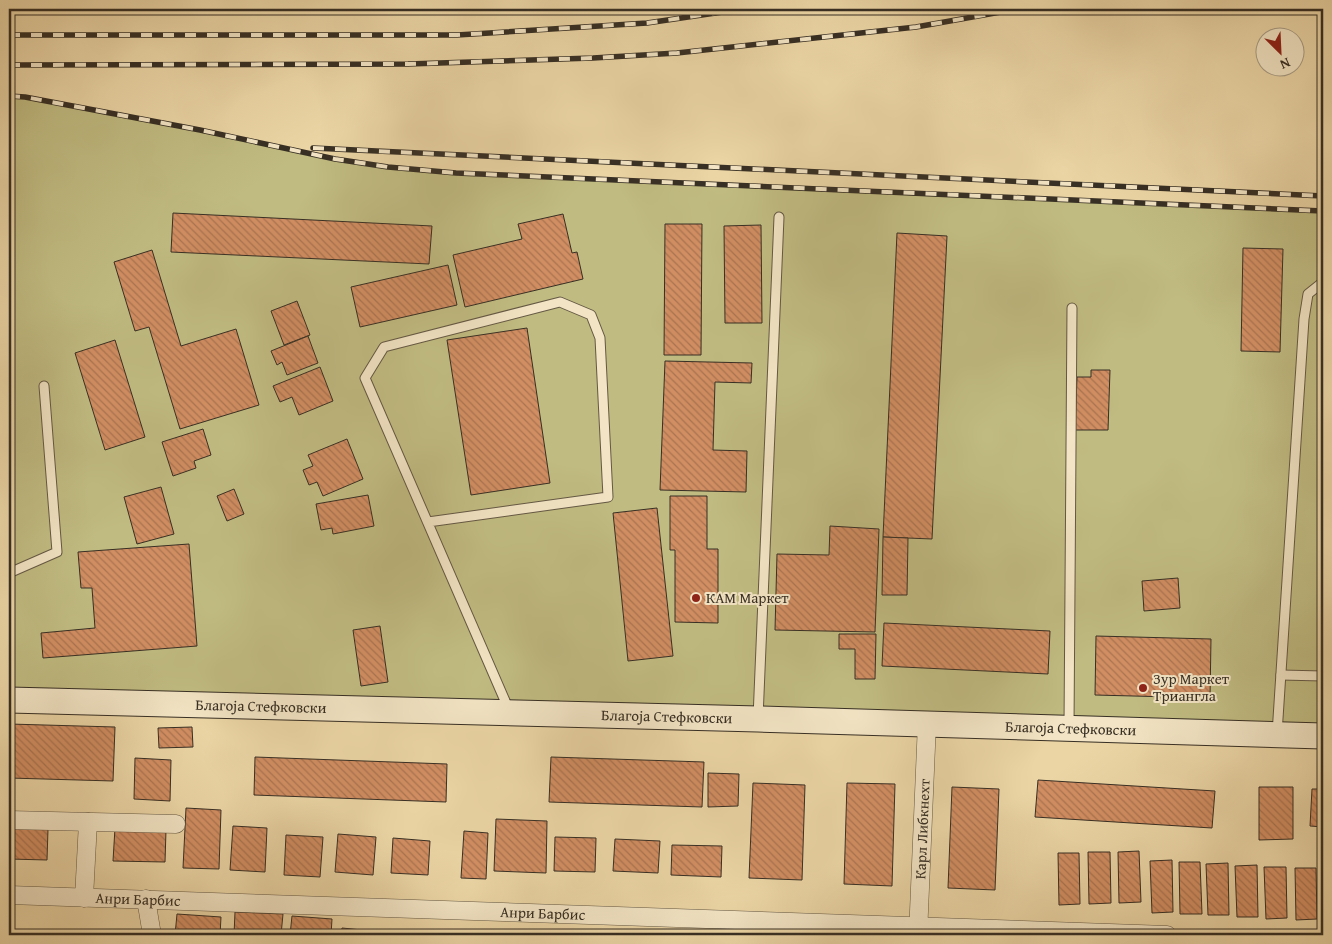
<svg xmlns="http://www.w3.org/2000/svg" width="1332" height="944" font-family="'Gentium Book Plus',serif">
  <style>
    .grass { fill: #c0bb81; stroke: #7c7552 }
    .building { fill: url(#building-back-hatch); stroke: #372f24 }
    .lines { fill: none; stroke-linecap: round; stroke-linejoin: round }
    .lane-casing { stroke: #645844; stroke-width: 11 }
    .street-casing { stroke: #645844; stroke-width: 19 }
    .secondary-casing { stroke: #372f24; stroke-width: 27 }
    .lane { stroke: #f2e4c4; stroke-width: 9 }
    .street { stroke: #f2e4c4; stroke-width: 18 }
    .secondary { stroke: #f2e4c4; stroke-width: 25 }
    .rail-casing { stroke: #372f24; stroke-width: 5.5 }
    .rail { stroke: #f2e4c4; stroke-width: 4; stroke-dasharray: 11; stroke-linecap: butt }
    .poi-dot { fill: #8f2418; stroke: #f2e4c4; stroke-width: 2 }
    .labels { text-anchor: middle; stroke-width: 4; stroke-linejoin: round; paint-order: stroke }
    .poi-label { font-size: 15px; fill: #372f24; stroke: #f2e4c4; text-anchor: start }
    .street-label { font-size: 15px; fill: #372f24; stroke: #f2e4c4 }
  </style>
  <defs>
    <pattern id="building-back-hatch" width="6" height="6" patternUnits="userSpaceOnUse" patternTransform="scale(1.25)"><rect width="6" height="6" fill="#d18e62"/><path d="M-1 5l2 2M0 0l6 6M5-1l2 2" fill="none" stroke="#aa7451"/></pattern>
  </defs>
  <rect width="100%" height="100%" fill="#ebd5a5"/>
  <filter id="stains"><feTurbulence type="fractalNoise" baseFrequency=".004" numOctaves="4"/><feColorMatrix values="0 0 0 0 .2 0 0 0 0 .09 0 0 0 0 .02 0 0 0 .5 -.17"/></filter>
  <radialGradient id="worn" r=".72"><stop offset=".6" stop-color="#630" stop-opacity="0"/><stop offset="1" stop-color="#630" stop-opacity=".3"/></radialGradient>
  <!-- grass -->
  <polygon class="grass" points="9,96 25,97 227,136 335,159 388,167 456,173 1323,211 1323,731 9,699"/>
  <!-- building -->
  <g class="building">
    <polygon points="173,213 432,226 429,264 171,252"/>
    <polygon points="563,214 572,253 577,252 583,279 465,307 453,255 522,239 518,224"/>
    <polygon points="665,224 702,224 701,355 664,355"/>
    <polygon points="761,225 762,323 725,323 724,226"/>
    <polygon points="897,233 947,236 932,539 883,537"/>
    <polygon points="1243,248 1283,249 1280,352 1241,351"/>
    <polygon points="152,250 181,346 236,329 259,405 180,429 149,327 135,331 114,262"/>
    <polygon points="448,265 457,305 360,327 351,287"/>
    <polygon points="297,301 310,335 284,345 271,311"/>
    <polygon points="527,328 550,483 471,495 447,340"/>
    <polygon points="308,336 318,363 287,375 282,362 277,365 271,351"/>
    <polygon points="115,340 145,437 105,450 75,353"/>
    <polygon points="665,361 752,363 751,383 715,382 713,450 747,451 746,492 660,490"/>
    <polygon points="320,367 333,401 299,415 292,397 280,402 273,386"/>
    <polygon points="1091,370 1110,370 1108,430 1075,430 1077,377 1091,377"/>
    <polygon points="203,429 211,455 194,461 196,468 173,476 162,442"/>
    <polygon points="347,439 363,479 323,496 317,482 309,485 303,470 313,466 308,455"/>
    <polygon points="161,487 174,534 137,544 124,497"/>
    <polygon points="234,489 244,514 227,521 217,496"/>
    <polygon points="368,495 374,526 333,534 332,528 321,530 316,504"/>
    <polygon points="670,496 707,496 707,549 718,549 718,623 675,622 675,550 670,550"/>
    <polygon points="657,508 673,656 628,661 613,513"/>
    <polygon points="830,526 879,529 875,632 775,630 777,554 829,555"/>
    <polygon points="883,537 908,538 907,595 882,595"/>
    <polygon points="189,544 197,646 43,658 41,633 95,628 92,588 81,588 78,552"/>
    <polygon points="1178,578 1180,608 1144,611 1142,581"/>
    <polygon points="884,623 1050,631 1048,674 882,666"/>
    <polygon points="380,626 388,682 361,686 353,630"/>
    <polygon points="839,634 876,634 875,679 855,679 855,649 839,649"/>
    <polygon points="1096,636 1211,639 1210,698 1095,695"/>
    <polygon points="9,724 115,727 113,781 9,778"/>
    <polygon points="192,727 193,747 159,748 158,728"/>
    <polygon points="255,757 447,764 446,802 254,795"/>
    <polygon points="551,757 704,762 702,807 549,802"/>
    <polygon points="135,758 171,760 170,801 134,799"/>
    <polygon points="708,773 739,774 738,806 708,807"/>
    <polygon points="1038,780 1215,791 1212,828 1035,817"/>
    <polygon points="753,783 805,785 802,880 749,878"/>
    <polygon points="847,783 895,784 892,886 844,884"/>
    <polygon points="952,787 999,789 995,890 948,888"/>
    <polygon points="1259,787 1293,787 1293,839 1259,840"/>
    <polygon points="1312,789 1323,789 1323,827 1310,826"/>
    <polygon points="186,808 221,810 219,869 183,868"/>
    <polygon points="496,819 547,821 546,873 494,871"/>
    <polygon points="233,826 267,828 265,872 230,870"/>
    <polygon points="9,828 48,829 47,860 9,859"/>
    <polygon points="115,828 166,830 165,862 113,861"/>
    <polygon points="464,831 488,833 486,879 461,878"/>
    <polygon points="338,834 376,837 373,875 335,872"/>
    <polygon points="286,835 323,837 320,877 284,875"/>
    <polygon points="555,837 596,838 595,872 554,871"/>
    <polygon points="393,838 430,841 428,875 391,873"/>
    <polygon points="615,839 660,841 658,873 613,871"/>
    <polygon points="672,845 722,846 721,877 671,875"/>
    <polygon points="1139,851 1141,902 1119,903 1118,852"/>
    <polygon points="1088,852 1110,852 1111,903 1089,904"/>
    <polygon points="1058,853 1079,853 1080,904 1059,905"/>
    <polygon points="1172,860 1173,912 1152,913 1150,861"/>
    <polygon points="1179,862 1200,862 1202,914 1180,914"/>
    <polygon points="1228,863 1229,915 1208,915 1206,864"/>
    <polygon points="1257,865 1258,917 1237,917 1235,866"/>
    <polygon points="1264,867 1286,867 1287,918 1266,919"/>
    <polygon points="1295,868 1316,868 1317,919 1296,920"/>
    <polygon points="1322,868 1323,868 1323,920"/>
    <polygon points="235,912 283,914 281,935 234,935"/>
    <polygon points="177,914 221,917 220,935 175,935"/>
    <polygon points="292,916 332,919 331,935 290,935"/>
    <polygon points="342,928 382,932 382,935 341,935"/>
    <polygon points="841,932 892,934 892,935 841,935"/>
  </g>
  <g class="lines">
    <!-- lane casing -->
    <g class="lane-casing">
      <g id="lane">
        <polyline points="428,522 608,497 600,338 591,315 560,302 384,347 365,378 509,710"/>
        <polyline points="9,573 57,552 44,386"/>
        <polyline points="1281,675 1323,676"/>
        <polyline points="758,718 779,217"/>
        <polyline points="1069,727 1072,308"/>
        <polyline points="1277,734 1304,319 1308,294 1323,282"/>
      </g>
    </g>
    <!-- street casing -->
    <g class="street-casing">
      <g id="street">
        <polyline points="9,820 176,824"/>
        <path id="s1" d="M9 895 1167 935"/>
        <polyline points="84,898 88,822"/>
        <polyline points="146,899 152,935"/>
        <path id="s2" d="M918 935 927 723"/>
      </g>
    </g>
    <!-- secondary casing -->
    <g class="secondary-casing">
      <g id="secondary">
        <path id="s3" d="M9 700 758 719 1323 736"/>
      </g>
    </g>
    <!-- lane -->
    <use href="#lane" class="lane"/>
    <!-- street -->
    <use href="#street" class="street"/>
    <!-- secondary -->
    <use href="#secondary" class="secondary"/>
    <!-- rail casing -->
    <g class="rail-casing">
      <g id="rail">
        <polyline points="9,35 457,35 647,23 743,9"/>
        <polyline points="9,65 408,64 593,58 677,53 916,27 1018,9"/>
        <polyline points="9,96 25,97 200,130 335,159 388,167 456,173 1323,211"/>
        <polyline points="313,148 1323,196"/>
      </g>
    </g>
    <!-- rail -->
    <use href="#rail" class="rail"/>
  </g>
  <!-- markers -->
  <g class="poi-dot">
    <circle cx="696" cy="598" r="5"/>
    <circle cx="1143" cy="688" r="5"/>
  </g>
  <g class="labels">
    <!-- poi labels -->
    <g class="poi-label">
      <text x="706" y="603">КАМ Маркет</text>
      <text x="1153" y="684">Зур Маркет<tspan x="1153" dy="17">Триангла</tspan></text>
    </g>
    <!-- street labels -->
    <g class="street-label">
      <text dy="5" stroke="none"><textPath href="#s3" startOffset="252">Благоја Стефковски</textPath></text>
      <text dy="5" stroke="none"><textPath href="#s3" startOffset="658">Благоја Стефковски</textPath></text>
      <text dy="5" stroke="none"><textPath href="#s3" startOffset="1062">Благоја Стефковски</textPath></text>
      <text dy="5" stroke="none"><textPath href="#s2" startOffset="106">Карл Либкнехт</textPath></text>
      <text dy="5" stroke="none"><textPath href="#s1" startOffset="129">Анри Барбис</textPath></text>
      <text dy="5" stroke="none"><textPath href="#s1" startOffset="534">Анри Барбис</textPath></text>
    </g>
  </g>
  <!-- margin -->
  <rect width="1332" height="944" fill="none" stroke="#ebd5a5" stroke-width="30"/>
  <rect x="10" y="10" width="1312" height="924" fill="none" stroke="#372f24" stroke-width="2.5"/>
  <rect x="15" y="15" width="1302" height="914" fill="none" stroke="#372f24"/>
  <!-- north arrow -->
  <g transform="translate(1280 52) rotate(156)"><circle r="24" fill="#f2e4c4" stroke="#a79c84"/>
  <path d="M0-4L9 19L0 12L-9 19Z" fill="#8f2418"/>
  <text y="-8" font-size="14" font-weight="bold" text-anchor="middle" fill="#372f24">N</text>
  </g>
  <rect width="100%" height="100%" filter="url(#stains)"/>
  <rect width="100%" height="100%" fill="url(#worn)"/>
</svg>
